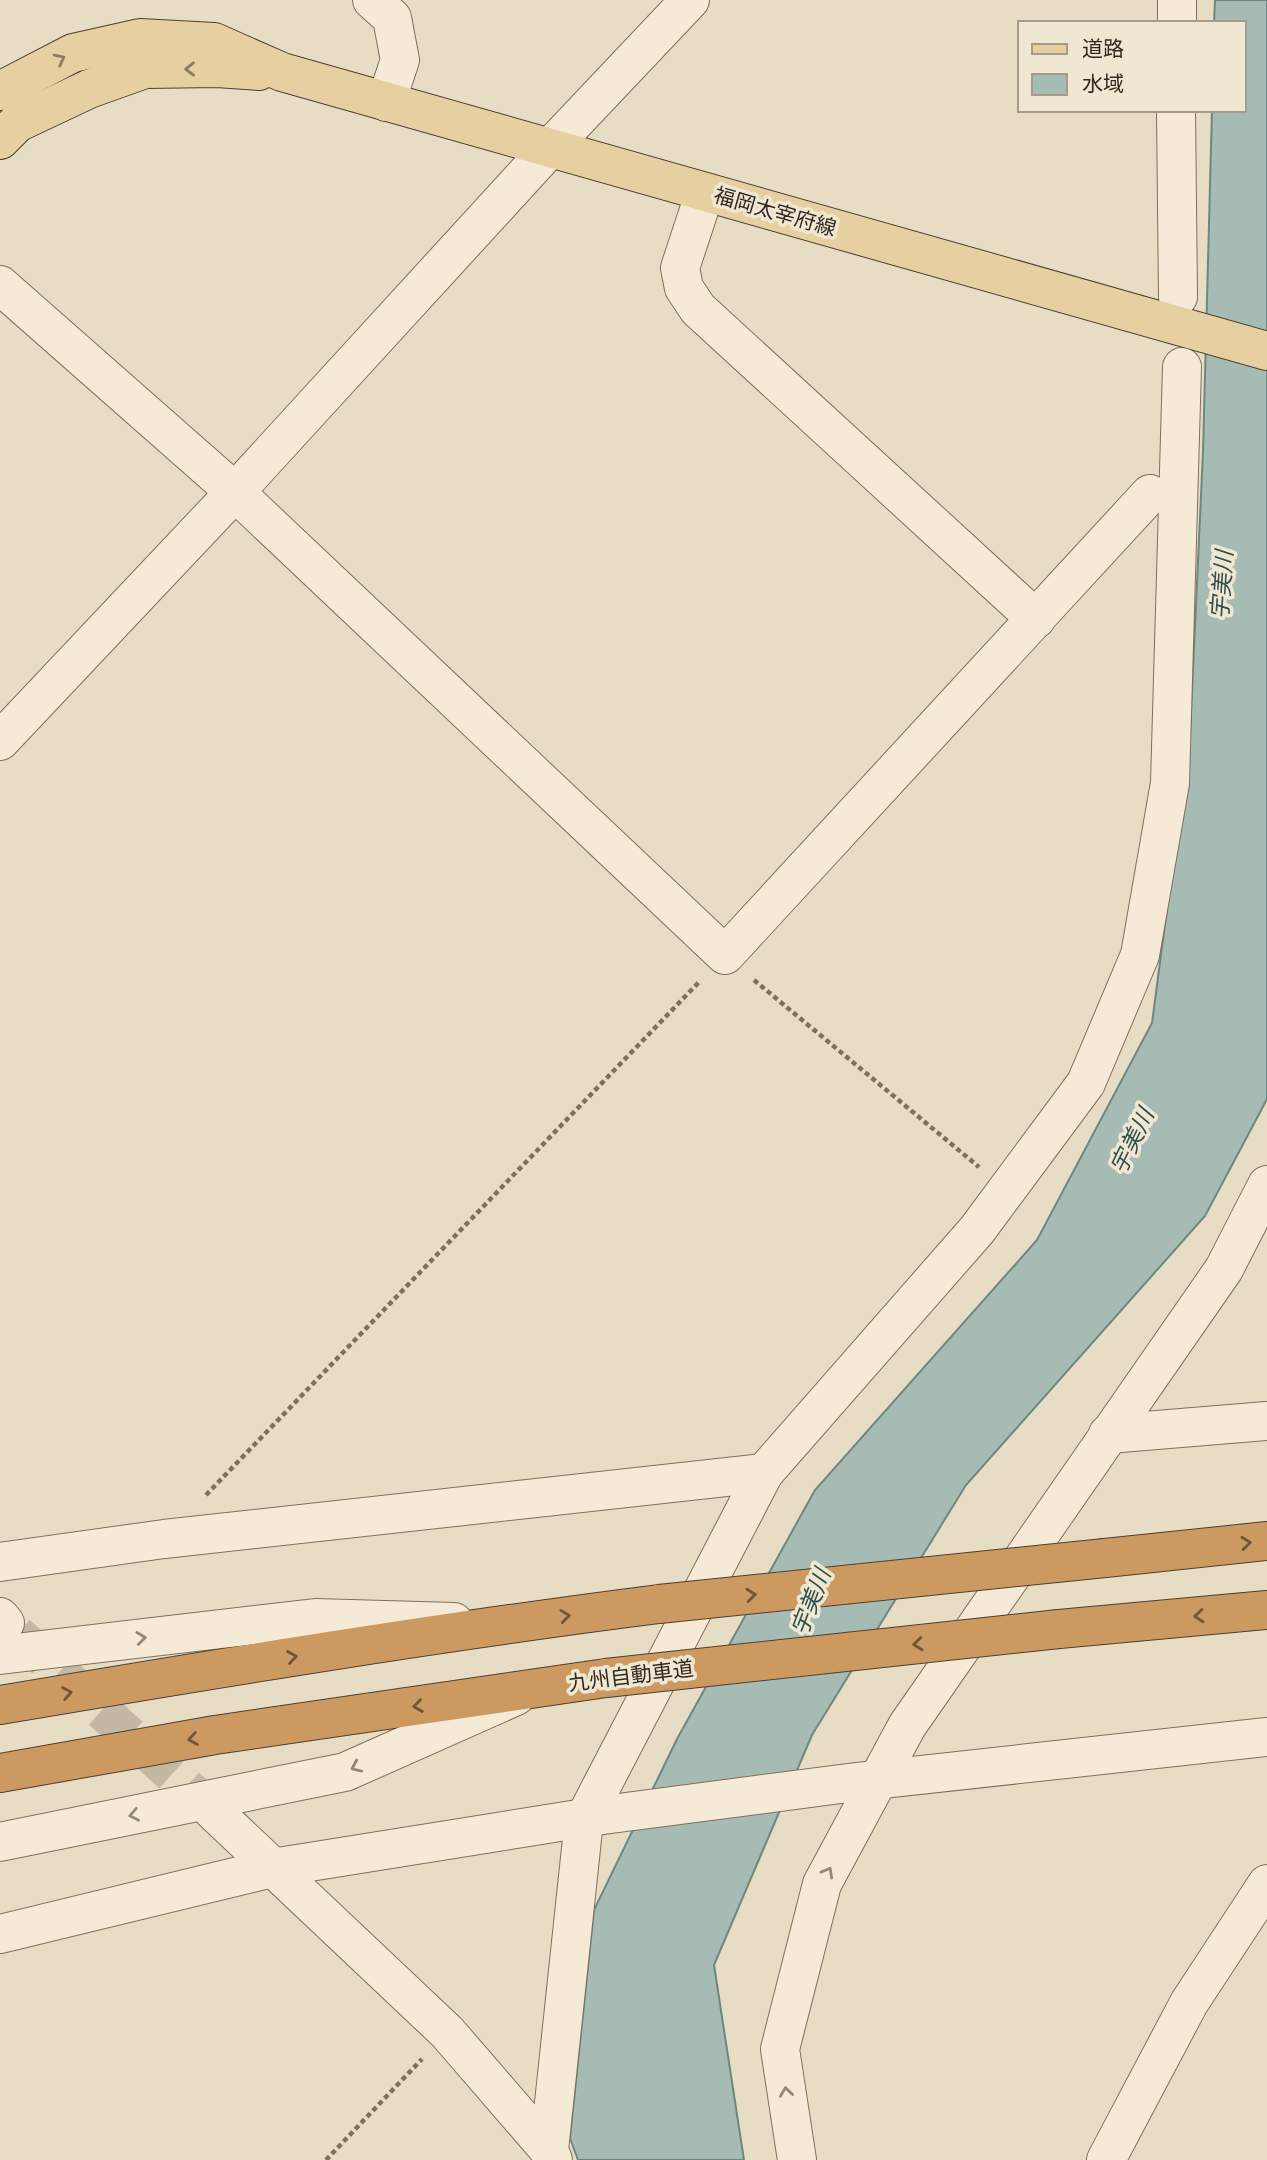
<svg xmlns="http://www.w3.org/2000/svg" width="1267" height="2160" font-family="'PT Serif','Noto Sans JP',serif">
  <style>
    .water { fill: #a5bbb4; stroke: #6e8881; stroke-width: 2 }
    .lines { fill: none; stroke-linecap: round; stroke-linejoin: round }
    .minor-tunnel { stroke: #c3b8a3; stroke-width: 38; stroke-dasharray: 38 19; stroke-linecap: butt }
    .minor-casing { stroke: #806f5d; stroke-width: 40 }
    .major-casing { stroke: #4e3e31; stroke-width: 40 }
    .highway-casing { stroke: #4e3e31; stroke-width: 40 }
    .path { stroke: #806f5d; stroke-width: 4.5; stroke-dasharray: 5 3.5; stroke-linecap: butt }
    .minor { stroke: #f4ead6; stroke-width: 38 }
    .major { stroke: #e6cfa1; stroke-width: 38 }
    .highway { stroke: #cc9a60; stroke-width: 38 }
    .highway-bridge-casing { stroke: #4e3e31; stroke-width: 40; stroke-linecap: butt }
    .highway-bridge { stroke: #cc9a60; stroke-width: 38 }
    .oneway { stroke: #8c7c60 }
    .oneway2 { stroke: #705639 }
    .oneway3 { stroke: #93897a }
    .labels { text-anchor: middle; stroke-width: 7; stroke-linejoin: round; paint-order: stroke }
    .street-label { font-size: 21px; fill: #32281f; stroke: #f0e7d3 }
    .water-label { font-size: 23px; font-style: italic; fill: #30504d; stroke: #f0e7d3 }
  </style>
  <rect width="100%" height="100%" fill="#e7dcc4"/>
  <!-- water -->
  <polygon class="water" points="1215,0 1267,0 1267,1099 1205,1216 966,1485 812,1735 714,1965 744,2160 578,2160 570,2138 594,1910 677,1739 815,1490 1037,1240 1152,1023 1190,735 1203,452 1212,110 1244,110 1244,23 1214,23"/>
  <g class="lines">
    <!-- minor-tunnel -->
    <polyline class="minor-tunnel" points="17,1634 213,1811"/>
    <!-- minor casing -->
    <g class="minor-casing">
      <g id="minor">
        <polyline points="372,0 392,18 400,60 386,102"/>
        <polyline points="1177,23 1177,0"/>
        <polyline points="1176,110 1178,297"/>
        <polyline points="705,192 680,268 684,288 698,309 1036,619"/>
        <polyline points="0,285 235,492 725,955 1150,494"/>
        <polyline points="0,741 235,492 549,149 690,0"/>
        <polyline points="1108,1434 1267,1421"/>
        <polyline points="0,1562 164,1539 764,1473"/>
        <polyline points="0,1617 5,1623"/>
        <polyline points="0,1655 315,1618 454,1622"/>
        <polyline points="213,1811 447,2032 549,2150 553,2160"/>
        <polyline points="0,1842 345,1772 516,1696"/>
        <polyline points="0,1934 272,1868 603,1815 856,1782 1267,1737"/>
        <polyline points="549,2150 584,1820 764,1473 977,1230 1086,1083 1140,955 1170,783 1182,367"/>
        <polyline points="797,2160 780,2049 822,1884 907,1726 1224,1269 1267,1185"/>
        <polyline points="1106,2160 1189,2003 1267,1884"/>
      </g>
    </g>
    <!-- major casing -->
    <g class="major-casing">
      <g id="major">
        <polyline points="0,91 73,53 140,38 214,42 282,72 1267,351"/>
        <polyline points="0,140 17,123 89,89 145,69 217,68 259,71"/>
      </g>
    </g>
    <!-- highway casing -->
    <g class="highway-casing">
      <g id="highway">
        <polyline points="1105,1558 1267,1541"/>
        <polyline points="1059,1629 1267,1610"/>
        <path d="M0 1705C219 1668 438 1632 659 1604"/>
        <polyline points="0,1773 215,1735 606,1678"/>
      </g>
    </g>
    <!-- path -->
    <g class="path">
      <polyline points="754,980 979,1167"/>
      <polyline points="206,1495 699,982"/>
      <polyline points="326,2160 422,2059"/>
    </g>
    <!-- minor -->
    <use href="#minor" class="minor"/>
    <!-- major -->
    <use href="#major" class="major"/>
    <!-- highway -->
    <use href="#highway" class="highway"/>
    <!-- highway-bridge casing -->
    <g class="highway-bridge-casing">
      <g id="highway-bridge">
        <polyline points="659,1604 1105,1558"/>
        <polyline points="606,1678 1059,1629"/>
      </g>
    </g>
    <!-- highway-bridge -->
    <use href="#highway-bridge" class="highway-bridge"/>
  </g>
  <!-- one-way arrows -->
  <defs><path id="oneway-chevron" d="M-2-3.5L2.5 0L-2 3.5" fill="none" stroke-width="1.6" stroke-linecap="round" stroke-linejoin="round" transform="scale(1.75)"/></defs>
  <g class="oneway">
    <use href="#oneway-chevron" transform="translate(60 59) rotate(-27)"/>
    <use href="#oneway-chevron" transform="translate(190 69) rotate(179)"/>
  </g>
  <g class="oneway2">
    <use href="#oneway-chevron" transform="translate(1246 1543) rotate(-6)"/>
    <use href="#oneway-chevron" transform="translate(751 1595) rotate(-6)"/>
    <use href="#oneway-chevron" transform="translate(565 1616) rotate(-7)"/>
    <use href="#oneway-chevron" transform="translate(1199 1616) rotate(175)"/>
    <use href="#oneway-chevron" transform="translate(918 1644) rotate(174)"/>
    <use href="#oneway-chevron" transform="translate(292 1657) rotate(-9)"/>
    <use href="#oneway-chevron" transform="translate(67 1693) rotate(-10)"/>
    <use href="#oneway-chevron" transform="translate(418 1706) rotate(172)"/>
    <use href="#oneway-chevron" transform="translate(193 1739) rotate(170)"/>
  </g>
  <g class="oneway3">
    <use href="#oneway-chevron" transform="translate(141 1638) rotate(-7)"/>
    <use href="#oneway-chevron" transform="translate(356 1767) rotate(156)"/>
    <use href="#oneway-chevron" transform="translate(134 1815) rotate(169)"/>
    <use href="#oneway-chevron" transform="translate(828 1872) rotate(-61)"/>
    <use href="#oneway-chevron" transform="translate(786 2092) rotate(-98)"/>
  </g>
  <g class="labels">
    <!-- street labels -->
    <g class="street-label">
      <text transform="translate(775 212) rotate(16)" y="7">福岡太宰府線</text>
      <text transform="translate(631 1676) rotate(-7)" y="7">九州自動車道</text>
    </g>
    <!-- water labels -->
    <g class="water-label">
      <text transform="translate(1222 585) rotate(-86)" y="8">宇美川</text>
      <text transform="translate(1132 1141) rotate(-64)" y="8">宇美川</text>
      <text transform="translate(811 1602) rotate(-69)" y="8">宇美川</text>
    </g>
  </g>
  <!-- legend -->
  <rect x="1018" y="21" width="228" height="91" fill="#f0e7d3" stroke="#a49b8b" stroke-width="2"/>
  <rect x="1032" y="44" width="35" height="10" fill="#e6cfa1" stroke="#a49b8b" stroke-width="2"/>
  <text x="1082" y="56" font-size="21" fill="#32281f">道路</text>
  <rect x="1032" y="74" width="35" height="21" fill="#a5bbb4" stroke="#a49b8b" stroke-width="2"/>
  <text x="1082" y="91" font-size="21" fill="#32281f">水域</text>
</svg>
